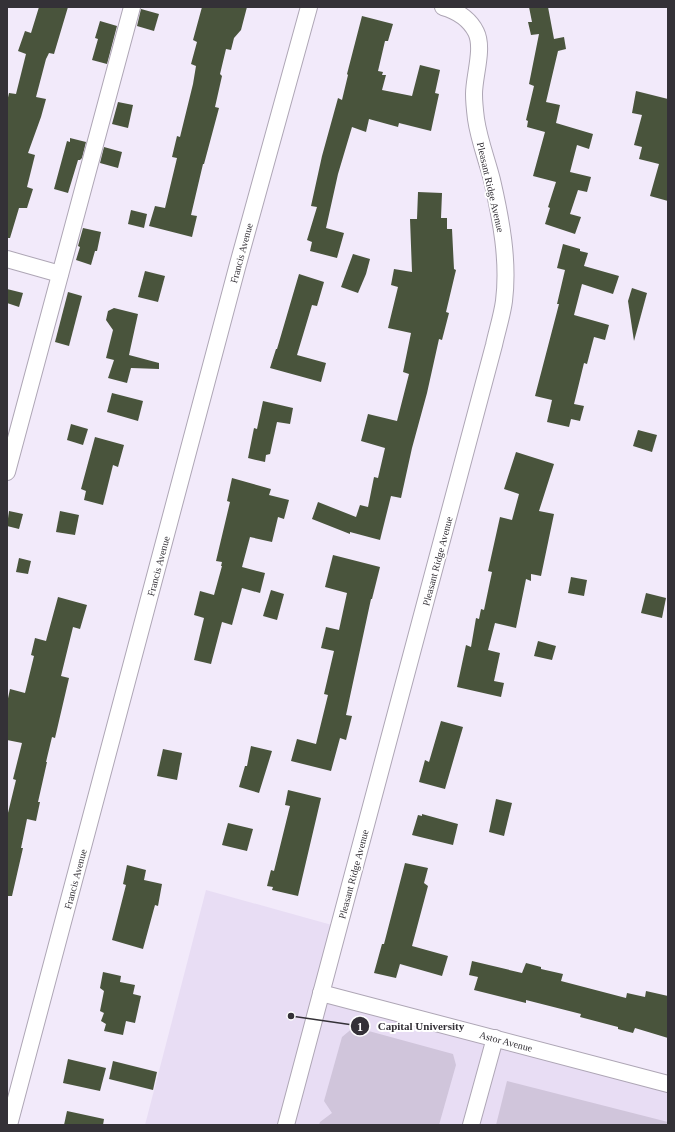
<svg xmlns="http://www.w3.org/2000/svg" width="675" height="1132" font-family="Georgia,serif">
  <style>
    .built { fill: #e8ddf4 }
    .green { fill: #d0c5db }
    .building { fill: #49543c }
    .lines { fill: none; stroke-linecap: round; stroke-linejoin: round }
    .minor-casing { stroke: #aea6b5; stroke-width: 18 }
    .minor { stroke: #fff; stroke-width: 16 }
    .labels { text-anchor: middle; stroke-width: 4; stroke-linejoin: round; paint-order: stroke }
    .street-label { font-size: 10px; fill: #343137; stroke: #fff }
    .leader { fill: none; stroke: #343137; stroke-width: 1.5 }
    .callout-dot { fill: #343137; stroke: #fff; stroke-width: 1.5 }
    .mark-label { font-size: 12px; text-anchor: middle; font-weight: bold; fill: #fff }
    .callout-label { font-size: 11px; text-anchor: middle; font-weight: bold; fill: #343137; stroke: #fff; stroke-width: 4; stroke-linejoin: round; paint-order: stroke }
  </style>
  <rect width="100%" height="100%" fill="#f2eafa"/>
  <!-- built -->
  <polygon class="built" points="206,890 339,927 321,993 668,1084 668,1125 145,1125"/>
  <!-- green -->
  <g class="green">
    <polygon points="354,1027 453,1054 456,1065 439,1125 319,1125 320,1122 332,1113 324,1101 342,1037"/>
    <polygon points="507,1081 668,1122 668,1125 496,1125"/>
  </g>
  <!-- building -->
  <g class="building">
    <polygon points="39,7 68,7 54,54 49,53 46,59 36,97 46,99 41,117 28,153 35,155 27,187 33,189 27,208 19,208 10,238 7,238 7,102 9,93 16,94 26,54 18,51 25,31 31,33"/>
    <polygon points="202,7 247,7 241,30 234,38 231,50 226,49 220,74 222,76 215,107 219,108 204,164 203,164 191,215 197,216 192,237 149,226 155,206 165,208 177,158 172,157 177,136 180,137 193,84 196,66 191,64 197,42 193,40"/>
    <polygon points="529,7 548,7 554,39 564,37 566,49 558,51 546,102 560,105 556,123 593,134 589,149 577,145 570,172 591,177 587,192 578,190 570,214 581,217 575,234 545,224 550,208 548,207 556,182 533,176 545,132 527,127 528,121 526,120 534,86 529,84 539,34 531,35 528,22 532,22"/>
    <polygon points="141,9 159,14 154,31 137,26"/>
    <polygon points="362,16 393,24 388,41 385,41 378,71 383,72 382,75 386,75 382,90 412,96 420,65 440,70 435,93 439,94 431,131 399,123 398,127 369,119 366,132 352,127 338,174 326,228 344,233 337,258 310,251 312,242 307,240 317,207 311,206 322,156 338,98 342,100 348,75 347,74"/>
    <polygon points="100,21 117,26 107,64 92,60 98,39 95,38"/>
    <polygon points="636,91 668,99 668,201 650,196 659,164 639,159 642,147 634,145 642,115 632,113"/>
    <polygon points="118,102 133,105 128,128 112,124"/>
    <polygon points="70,138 86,142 82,158 80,160 78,160 68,193 54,189 67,141 70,142"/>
    <polygon points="104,147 122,152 118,168 100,163"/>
    <polygon points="418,192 442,193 441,218 447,218 447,229 452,229 454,269 456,270 446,312 449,313 442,340 439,339 427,393 412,448 401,498 391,496 380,540 350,532 350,534 312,519 318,502 356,517 360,505 368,507 374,477 378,478 385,448 361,441 368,414 397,421 409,374 403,372 411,333 388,328 398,287 391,285 394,269 412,272 410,219 417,219"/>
    <polygon points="131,210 147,214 144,228 128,224"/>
    <polygon points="83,228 101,232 97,251 95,251 91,265 76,260 80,247 78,246"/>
    <polygon points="563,244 580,249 580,251 588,253 584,266 619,276 613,294 582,284 574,315 609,325 605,340 594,337 587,364 584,363 574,404 584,406 580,421 571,419 569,427 547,422 552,400 535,396 559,304 557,304 565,270 557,268"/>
    <polygon points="353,254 370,259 366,274 358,293 341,287"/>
    <polygon points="145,271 165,276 158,302 138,297"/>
    <polygon points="299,274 324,282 317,306 312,305 297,355 326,363 321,382 270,368 276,349 277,349"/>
    <polygon points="632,288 647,293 634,341 628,301"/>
    <polygon points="7,289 23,293 19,307 7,303"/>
    <polygon points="68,292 82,296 69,346 55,342"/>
    <polygon points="114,308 138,314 129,355 159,363 159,369 131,368 127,383 108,378 114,360 106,358 113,330 106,320 108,311"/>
    <polygon points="112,393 143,401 138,421 107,412"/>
    <polygon points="263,401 293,408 290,424 277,422 270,454 266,455 265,462 248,458 254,428 257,429"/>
    <polygon points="71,424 88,429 83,445 67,440"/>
    <polygon points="638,430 657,435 652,452 633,446"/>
    <polygon points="95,437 124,445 118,467 113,465 103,505 84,500 86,491 81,489"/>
    <polygon points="516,452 554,464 539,511 554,514 541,576 531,574 531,581 526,579 516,628 495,623 488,650 500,653 494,681 504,683 501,697 457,687 466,645 471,647 476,618 479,619 481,609 484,610 492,572 488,571 500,517 512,520 519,494 504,489"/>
    <polygon points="232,478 271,489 269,495 289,500 284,519 278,517 272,542 250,537 242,567 265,573 260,593 242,588 232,625 222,622 211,664 194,660 204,618 194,615 200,591 214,595 222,566 221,566 222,562 216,561 230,502 227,501"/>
    <polygon points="9,511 23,514 19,529 7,526"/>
    <polygon points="60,511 79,515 75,535 56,532"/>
    <polygon points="333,555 380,567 372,599 371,599 346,715 352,716 346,740 340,738 331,771 291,761 297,739 316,744 328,695 324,694 334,651 321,648 326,627 339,630 347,593 325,587"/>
    <polygon points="19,558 31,561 28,574 16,572"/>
    <polygon points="571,577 587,580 584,596 568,593"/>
    <polygon points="271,590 284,594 277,620 263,616"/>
    <polygon points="646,593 666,598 662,618 641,613"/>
    <polygon points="58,597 87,605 80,629 73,627 61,676 69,678 55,738 52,737 46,762 47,762 38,802 40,802 36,821 27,819 21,848 23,848 12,896 7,896 7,817 16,780 13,779 22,743 7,740 7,703 10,689 25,693 34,656 31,655 35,638 46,641"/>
    <polygon points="538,641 556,646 552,660 534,656"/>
    <polygon points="441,721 463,727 445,789 419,782 425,760 429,762"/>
    <polygon points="251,746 272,751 259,793 239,787 245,766 247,766"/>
    <polygon points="163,749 182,753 177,780 157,776"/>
    <polygon points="288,790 321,798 298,896 272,890 273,887 267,886 271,870 274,871 290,806 285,805"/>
    <polygon points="496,799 512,803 504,836 489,832"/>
    <polygon points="422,814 458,824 453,845 412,835 418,815 422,816"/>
    <polygon points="228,823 253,829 247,851 222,845"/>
    <polygon points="405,863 428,868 424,883 428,886 412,946 448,956 442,976 400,964 396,978 374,973 382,944 384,944"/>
    <polygon points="127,865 146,870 144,880 162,884 158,906 155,905 143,949 112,940 126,885 123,884"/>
    <polygon points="472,961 522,973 526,963 541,967 541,969 563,974 561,981 626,998 627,993 645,997 646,991 668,996 668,1038 635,1028 633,1033 618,1029 618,1027 580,1017 581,1014 526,1000 526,1003 474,990 478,977 469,975"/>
    <polygon points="103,972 121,976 120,982 135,985 133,994 141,996 135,1023 126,1021 123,1035 104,1031 106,1024 101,1021 104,1013 100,1011 104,991 100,988"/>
    <polygon points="68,1059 106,1068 100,1091 63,1083"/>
    <polygon points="113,1061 157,1072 153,1090 109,1079"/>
    <polygon points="67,1111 104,1119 103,1125 64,1125"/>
  </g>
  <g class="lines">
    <!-- minor casing -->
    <g class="minor-casing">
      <g id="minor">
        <polyline points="7,259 60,274"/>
        <polyline points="7,472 132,7"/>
        <polyline points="321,993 668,1084"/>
        <polyline points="9,1125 238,264 309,7"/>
        <path d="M286 1125 494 345C497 331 502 316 504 301 509 261 501 219 492 180 487 160 479 140 476 119 475 111 474 102 474 94 474 76 484 48 476 32 469 18 457 11 443 7"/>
        <polyline points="471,1125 495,1038"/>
      </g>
    </g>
    <!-- minor -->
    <use href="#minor" class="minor"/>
  </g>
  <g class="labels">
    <!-- street labels -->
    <g class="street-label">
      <text transform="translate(491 187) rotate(77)" y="4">Pleasant Ridge Avenue</text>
      <text transform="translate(241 253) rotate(-75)" y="4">Francis Avenue</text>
      <text transform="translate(437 561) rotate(-75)" y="4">Pleasant Ridge Avenue</text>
      <text transform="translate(158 566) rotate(-75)" y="4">Francis Avenue</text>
      <text transform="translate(353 874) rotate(-75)" y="4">Pleasant Ridge Avenue</text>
      <text transform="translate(75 879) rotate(-75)" y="4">Francis Avenue</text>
      <text transform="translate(506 1041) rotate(15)" y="4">Astor Avenue</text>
    </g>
  </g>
  <!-- callouts -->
  <path class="leader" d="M291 1016L360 1026"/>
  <g class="callout-dot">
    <circle cx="291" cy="1016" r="4"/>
    <circle cx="360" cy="1026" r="10"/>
  </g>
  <g class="mark-label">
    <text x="360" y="1031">1</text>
  </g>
  <g class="callout-label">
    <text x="421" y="1030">Capital University</text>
  </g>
  <!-- border -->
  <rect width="675" height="1132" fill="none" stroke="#343137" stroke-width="16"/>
</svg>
